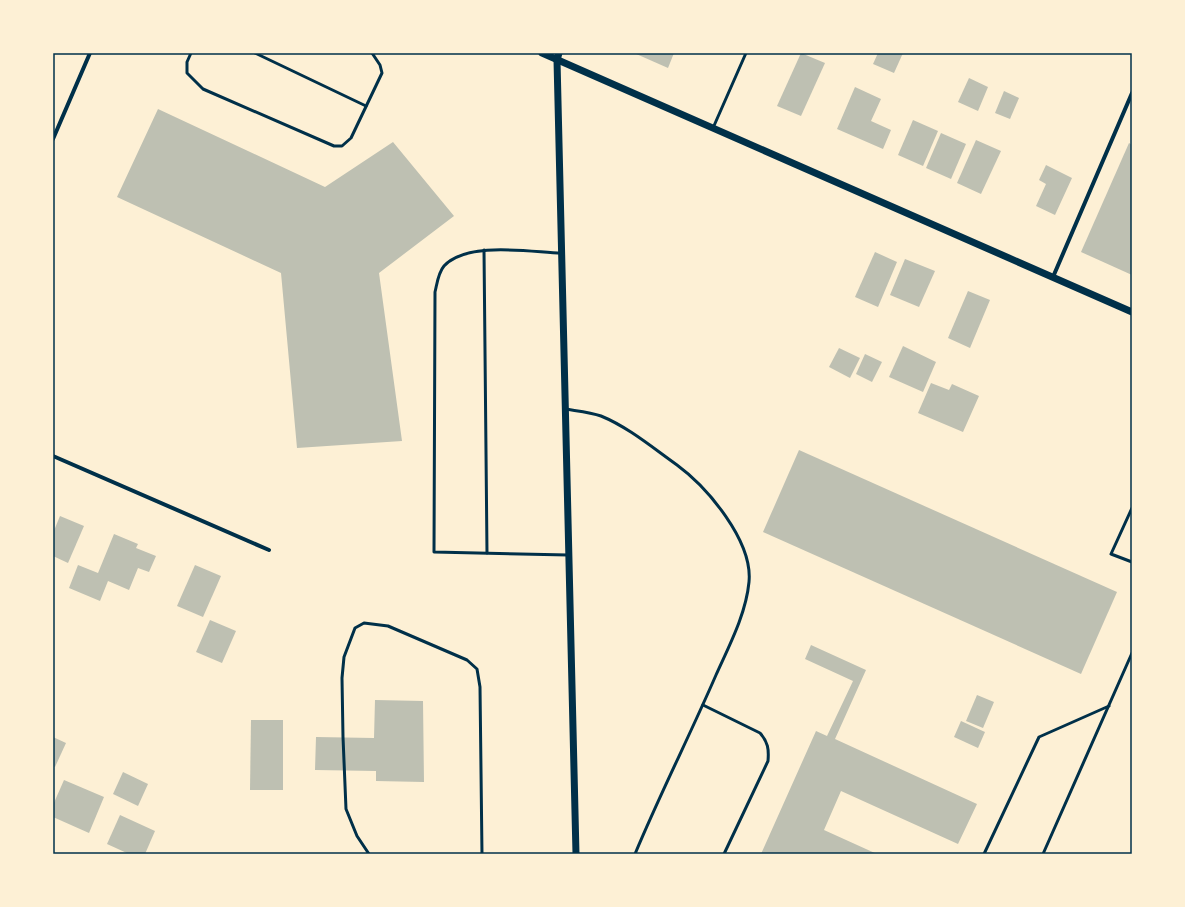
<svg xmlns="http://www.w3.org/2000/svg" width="1185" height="907" font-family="'DM Sans',sans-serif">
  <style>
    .building { fill: #bec0b2 }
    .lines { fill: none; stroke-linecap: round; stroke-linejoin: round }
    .service { stroke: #003049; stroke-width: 3 }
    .minor { stroke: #003049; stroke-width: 4 }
    .tertiary { stroke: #003049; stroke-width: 7 }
    .neatline { fill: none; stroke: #003049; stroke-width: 1.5 }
  </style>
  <rect width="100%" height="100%" fill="#fdf0d5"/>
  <!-- building -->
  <g class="building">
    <polygon points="634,53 674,53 668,68"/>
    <polygon points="801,53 825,63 801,116 777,106"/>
    <polygon points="878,53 903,53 894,73 873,64"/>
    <polygon points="969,78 988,87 978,111 958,102"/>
    <polygon points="855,87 881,99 871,121 891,130 883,149 837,129"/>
    <polygon points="1004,91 1019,98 1010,119 995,113"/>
    <polygon points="158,109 325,187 393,142 454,216 379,273 402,441 297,448 281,273 117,197"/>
    <polygon points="913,120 938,131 923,166 898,155"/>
    <polygon points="941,133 966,144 951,179 926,168"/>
    <polygon points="976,140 1001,151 981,194 957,183"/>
    <polygon points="1129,143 1132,145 1132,275 1081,252"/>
    <polygon points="1046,165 1072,178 1055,215 1036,206 1046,184 1039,180"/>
    <polygon points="875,252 897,262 878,307 855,297"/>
    <polygon points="905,259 935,271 919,307 890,295"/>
    <polygon points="968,291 990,300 970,348 948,338"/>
    <polygon points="903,346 936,362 923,392 889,377"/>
    <polygon points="839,348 860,358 850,378 829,367"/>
    <polygon points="865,354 882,362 872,382 856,374"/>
    <polygon points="931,383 949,390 952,384 979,396 963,432 918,413"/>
    <polygon points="799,450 1117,592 1081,674 763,532"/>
    <polygon points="60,516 84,526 68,563 53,556 53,533"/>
    <polygon points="114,534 138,544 136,548 156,556 149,572 138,568 129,590 108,581 100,601 69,588 78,565 98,573"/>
    <polygon points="195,565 221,576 203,617 177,606"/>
    <polygon points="210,620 236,631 222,663 196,652"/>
    <polygon points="811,645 866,670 835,739 977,804 958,844 841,791 824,830 877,854 761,854 816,731 827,736 853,681 805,659"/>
    <polygon points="977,695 994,702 983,728 966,721"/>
    <polygon points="375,700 423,701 424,782 376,781 376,771 315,770 316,737 374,738"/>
    <polygon points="251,720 283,720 283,790 250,790"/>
    <polygon points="961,721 985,732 978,748 954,737"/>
    <polygon points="53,737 66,743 55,767 53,766"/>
    <polygon points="123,772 148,784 138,806 113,794"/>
    <polygon points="64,780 104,797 89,833 53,817 53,805"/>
    <polygon points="120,815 155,831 145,854 129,854 107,844"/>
  </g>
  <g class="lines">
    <!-- service -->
    <g class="service">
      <polyline points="191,53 187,62 187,73 203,89 334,146 342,146 351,138 382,73 380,65 372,53"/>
      <polyline points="255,53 366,106"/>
      <polyline points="713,128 746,53"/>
      <polyline points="484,250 487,553"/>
      <path d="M561 253C530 252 467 241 444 266 438 273 437 284 435 292L434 552 568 555"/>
      <path d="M565 409C577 411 590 412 601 416 628 427 653 448 677 465 707 487 753 541 749 582 746 614 729 646 716 675 690 735 660 794 635 854"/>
      <polyline points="1132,508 1111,554 1132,562"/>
      <path d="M703 705 760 733C768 742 769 749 768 761L724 854"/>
      <polyline points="369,854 357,836 346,809 343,737 342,678 344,657 355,628 364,623 388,626 467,660 477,669 480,687 482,854"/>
      <polyline points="984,854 1039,737 1109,706"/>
      <polyline points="1043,854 1132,653"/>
    </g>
    <!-- minor -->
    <g class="minor">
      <polyline points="53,139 90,53"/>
      <polyline points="1053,277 1132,93"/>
      <polyline points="53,456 269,550"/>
    </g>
    <!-- tertiary -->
    <g class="tertiary">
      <polyline points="542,53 1132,312"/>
      <polyline points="559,53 557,60 576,854"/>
    </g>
  </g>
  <!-- border -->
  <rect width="1185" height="907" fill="none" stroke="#fdf0d5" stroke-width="108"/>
  <rect x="54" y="54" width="1077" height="799" class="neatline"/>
</svg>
